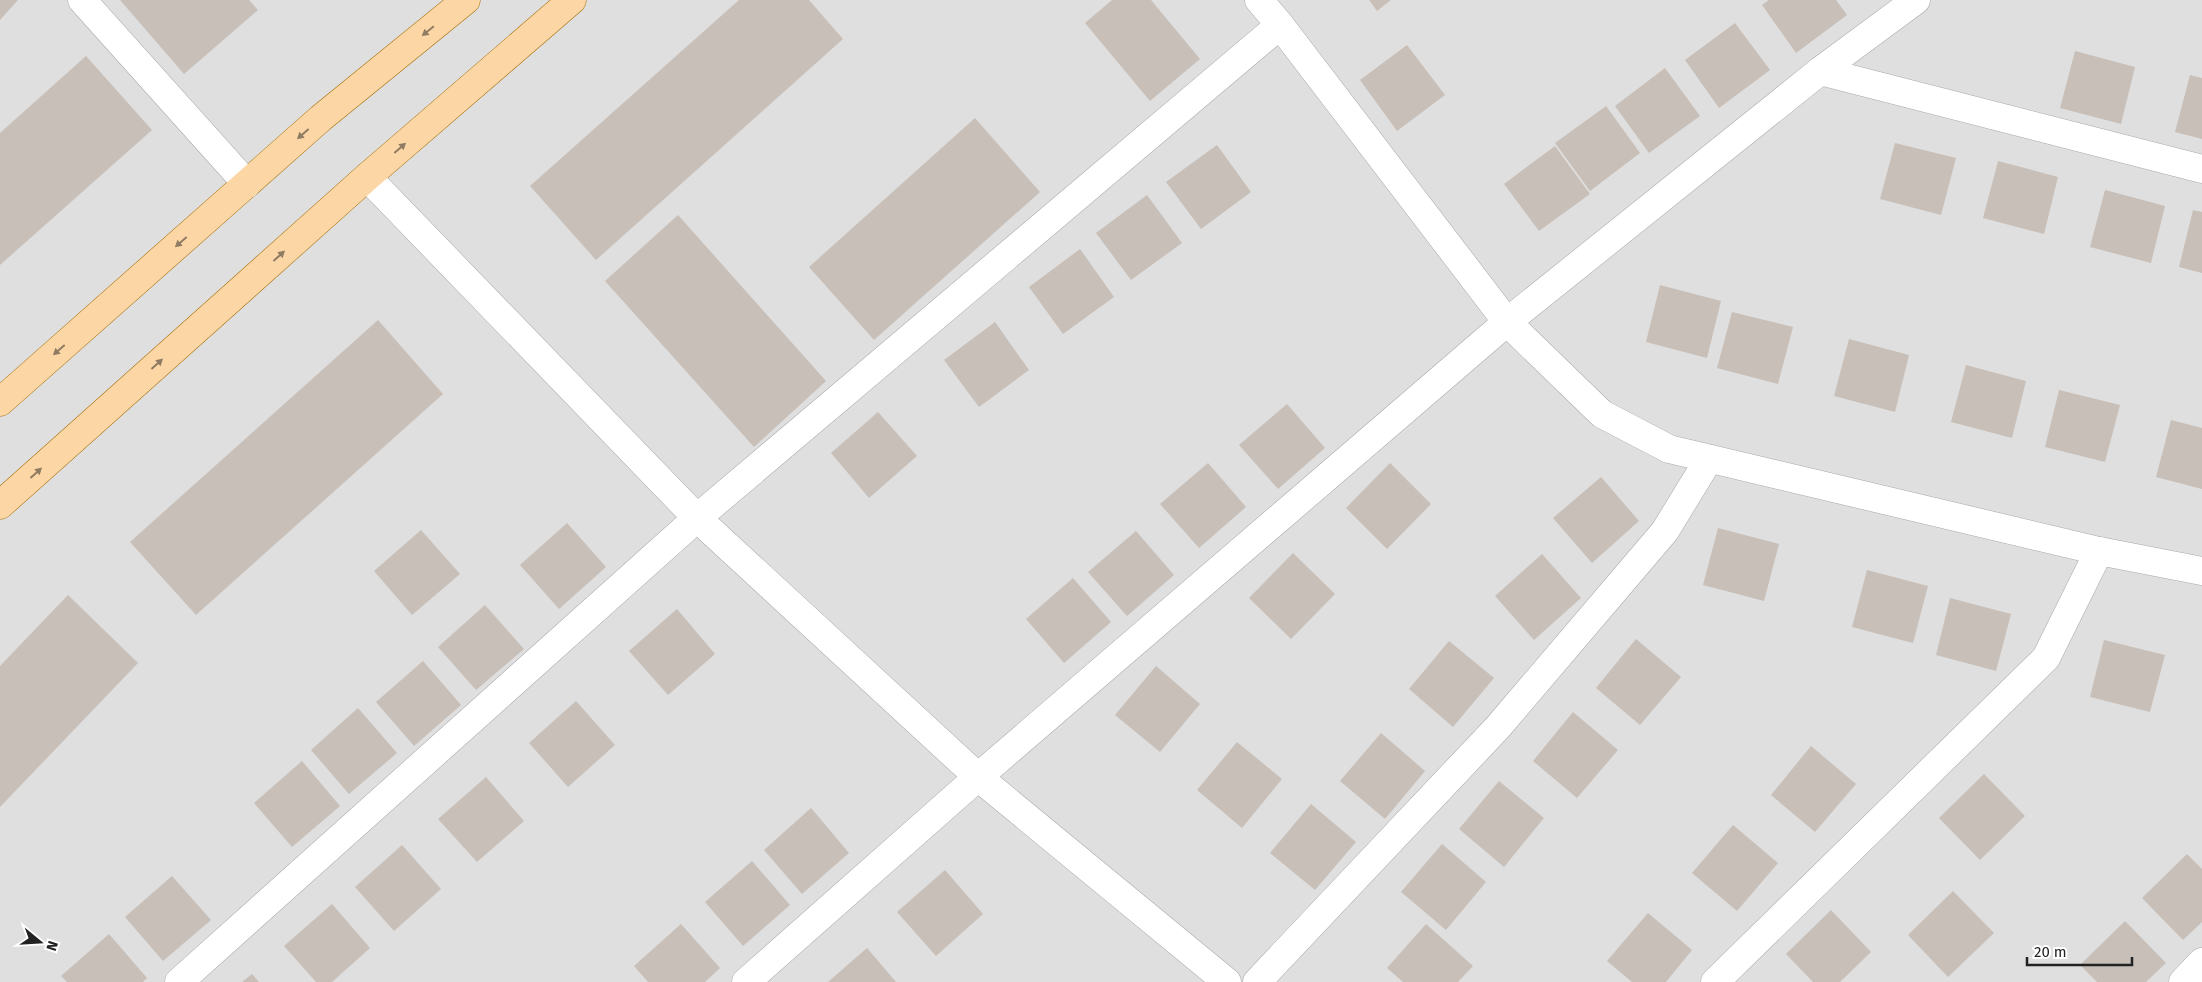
<svg xmlns="http://www.w3.org/2000/svg" width="2202" height="982" font-family="'Fira Sans',sans-serif">
  <style>
    .residential { fill: #e0dfdf }
    .building { fill: #c7bfb8 }
    .lines { fill: none; stroke-linecap: round; stroke-linejoin: round }
    .minor-casing { stroke: #a9a9a9; stroke-width: 29 }
    .major-casing { stroke: #a06b00; stroke-width: 29 }
    .minor { stroke: #fff; stroke-width: 28 }
    .major { stroke: #fcd6a4; stroke-width: 28 }
    .oneway { fill: #8f7c63 }
  </style>
  <rect width="100%" height="100%" fill="#f2efe9"/>
  <!-- residential -->
  <rect class="residential" x="0" y="0" width="2202" height="982"/>
  <!-- building -->
  <g class="building">
    <polygon points="0,0 18,0 0,20"/>
    <polygon points="120,0 249,0 258,10 184,74"/>
    <polygon points="739,0 809,0 843,39 596,260 530,186"/>
    <polygon points="1112,0 1151,0 1200,59 1150,101 1085,23"/>
    <polygon points="1369,0 1391,0 1377,11"/>
    <polygon points="1769,0 1836,0 1847,15 1796,53 1762,5"/>
    <polygon points="1735,23 1770,70 1719,108 1685,60"/>
    <polygon points="1407,45 1445,95 1397,131 1360,80"/>
    <polygon points="2075,51 2135,67 2121,124 2060,108"/>
    <polygon points="86,56 152,130 0,265 0,133"/>
    <polygon points="1665,68 1700,116 1649,153 1615,106"/>
    <polygon points="2190,75 2202,78 2202,139 2175,132"/>
    <polygon points="1606,106 1640,153 1590,191 1555,143"/>
    <polygon points="975,118 1040,192 874,340 809,267"/>
    <polygon points="1895,143 1956,158 1941,215 1880,199"/>
    <polygon points="1217,145 1251,192 1201,229 1166,182"/>
    <polygon points="1555,146 1590,194 1539,231 1504,184"/>
    <polygon points="1998,161 2058,177 2044,234 1983,218"/>
    <polygon points="2105,190 2165,206 2151,263 2090,247"/>
    <polygon points="1147,195 1182,243 1131,280 1096,233"/>
    <polygon points="2193,210 2202,212 2202,273 2179,267"/>
    <polygon points="678,215 826,381 754,447 605,281"/>
    <polygon points="1080,249 1114,297 1063,334 1029,287"/>
    <polygon points="1660,285 1721,301 1707,358 1646,342"/>
    <polygon points="1732,312 1793,327 1778,384 1717,368"/>
    <polygon points="378,320 443,394 196,615 130,542"/>
    <polygon points="995,322 1029,370 979,407 944,360"/>
    <polygon points="1849,339 1909,355 1895,412 1834,396"/>
    <polygon points="1966,365 2026,381 2012,438 1951,422"/>
    <polygon points="2059,390 2120,405 2105,462 2045,447"/>
    <polygon points="1287,404 1325,448 1278,489 1239,445"/>
    <polygon points="878,412 917,456 869,498 831,453"/>
    <polygon points="2171,420 2202,428 2202,489 2156,477"/>
    <polygon points="1208,463 1246,507 1199,548 1160,504"/>
    <polygon points="1390,463 1431,504 1387,549 1346,508"/>
    <polygon points="1601,477 1639,521 1592,563 1553,518"/>
    <polygon points="567,523 606,567 559,609 520,565"/>
    <polygon points="1718,528 1779,544 1764,601 1703,585"/>
    <polygon points="421,530 460,574 412,615 374,571"/>
    <polygon points="1136,531 1174,575 1127,616 1088,572"/>
    <polygon points="1293,553 1335,594 1291,639 1249,598"/>
    <polygon points="1542,554 1581,598 1534,640 1495,596"/>
    <polygon points="1867,570 1928,586 1913,643 1852,627"/>
    <polygon points="1073,578 1111,622 1064,663 1026,619"/>
    <polygon points="68,595 138,663 0,807 0,666"/>
    <polygon points="1950,598 2011,614 1996,671 1936,655"/>
    <polygon points="485,605 524,649 476,690 438,647"/>
    <polygon points="677,609 715,654 668,695 629,651"/>
    <polygon points="1636,639 1681,677 1640,725 1596,688"/>
    <polygon points="2104,640 2165,655 2150,712 2090,697"/>
    <polygon points="1449,641 1494,678 1453,727 1409,689"/>
    <polygon points="423,661 461,705 414,746 376,702"/>
    <polygon points="1156,666 1200,704 1160,752 1115,715"/>
    <polygon points="576,701 615,745 568,787 529,743"/>
    <polygon points="358,708 397,753 349,794 311,750"/>
    <polygon points="1573,712 1618,750 1577,798 1533,761"/>
    <polygon points="1381,733 1425,771 1385,819 1340,781"/>
    <polygon points="1237,742 1282,779 1242,828 1197,790"/>
    <polygon points="1811,746 1856,784 1815,832 1771,795"/>
    <polygon points="302,761 340,806 292,847 254,803"/>
    <polygon points="1984,774 2025,816 1980,860 1939,818"/>
    <polygon points="486,777 524,821 477,862 438,819"/>
    <polygon points="1499,781 1544,818 1504,867 1459,829"/>
    <polygon points="1311,804 1356,842 1315,890 1270,853"/>
    <polygon points="811,808 849,853 802,894 764,850"/>
    <polygon points="1733,825 1778,863 1737,911 1692,873"/>
    <polygon points="1442,844 1486,882 1446,930 1401,892"/>
    <polygon points="402,845 441,889 394,931 355,887"/>
    <polygon points="2187,854 2202,869 2202,922 2183,940 2142,898"/>
    <polygon points="752,861 790,905 743,946 705,902"/>
    <polygon points="945,870 983,914 936,956 897,912"/>
    <polygon points="172,876 211,920 163,961 125,917"/>
    <polygon points="1953,891 1994,933 1948,977 1908,935"/>
    <polygon points="332,904 370,948 332,982 316,982 284,946"/>
    <polygon points="1831,910 1871,952 1840,982 1813,982 1786,954"/>
    <polygon points="1648,913 1692,950 1666,982 1632,982 1607,961"/>
    <polygon points="2125,921 2166,963 2146,982 2097,982 2080,965"/>
    <polygon points="681,924 720,968 705,982 648,982 634,966"/>
    <polygon points="1426,924 1473,966 1458,982 1403,982 1387,968"/>
    <polygon points="109,934 147,978 143,982 67,982 61,976"/>
    <polygon points="867,948 896,982 828,982"/>
    <polygon points="252,974 259,982 242,982"/>
  </g>
  <g class="lines">
    <!-- minor casing -->
    <g class="minor-casing">
      <g id="minor">
        <polyline points="82,0 247,184"/>
        <polyline points="1259,0 1280,25 1507,322 1602,414 1669,449 2099,551 2202,571"/>
        <polyline points="1820,71 2202,169"/>
        <polyline points="367,177 697,518 978,777 1227,982"/>
        <polyline points="179,982 697,518 1280,25"/>
        <polyline points="746,982 978,777 1507,322 1820,71 1916,0"/>
        <polyline points="1257,982 1498,727 1665,531 1709,459"/>
        <polyline points="1715,982 2046,658 2099,551"/>
        <polyline points="2183,982 2202,962"/>
      </g>
    </g>
    <!-- major casing -->
    <g class="major-casing">
      <g id="major">
        <polyline points="0,402 321,118 466,0"/>
        <polyline points="0,505 367,177 572,0"/>
      </g>
    </g>
    <!-- minor -->
    <use href="#minor" class="minor"/>
    <!-- major -->
    <use href="#major" class="major"/>
  </g>
  <!-- one-way arrows -->
  <defs><path id="oneway-solid" d="M-6-.8H1V-3.2L6.5 0L1 3.2V.8H-6Z" transform="scale(1.25)"/></defs>
  <g class="oneway">
    <use href="#oneway-solid" transform="translate(428 31) rotate(141)"/>
    <use href="#oneway-solid" transform="translate(303 134) rotate(139)"/>
    <use href="#oneway-solid" transform="translate(400 148) rotate(-41)"/>
    <use href="#oneway-solid" transform="translate(181 242) rotate(139)"/>
    <use href="#oneway-solid" transform="translate(279 256) rotate(-42)"/>
    <use href="#oneway-solid" transform="translate(59 350) rotate(139)"/>
    <use href="#oneway-solid" transform="translate(157 364) rotate(-42)"/>
    <use href="#oneway-solid" transform="translate(36 473) rotate(-42)"/>
  </g>
  <!-- north arrow -->
  <g transform="translate(40 942) rotate(108)" stroke="#ffffff" stroke-width="4" paint-order="stroke">
  <path d="M0-4L9 19L0 12L-9 19Z" fill="#222222"/>
  <text y="-8" font-size="14" font-weight="bold" text-anchor="middle" fill="#222222">N</text>
  </g>
  <!-- scale -->
  <path d="M2027 957v8h105v-8" fill="none" stroke="#222222" stroke-width="2.5"/>
  <text x="2034" y="957" font-size="15" fill="#222222" stroke="#ffffff" stroke-width="4" paint-order="stroke">20 m</text>
</svg>
